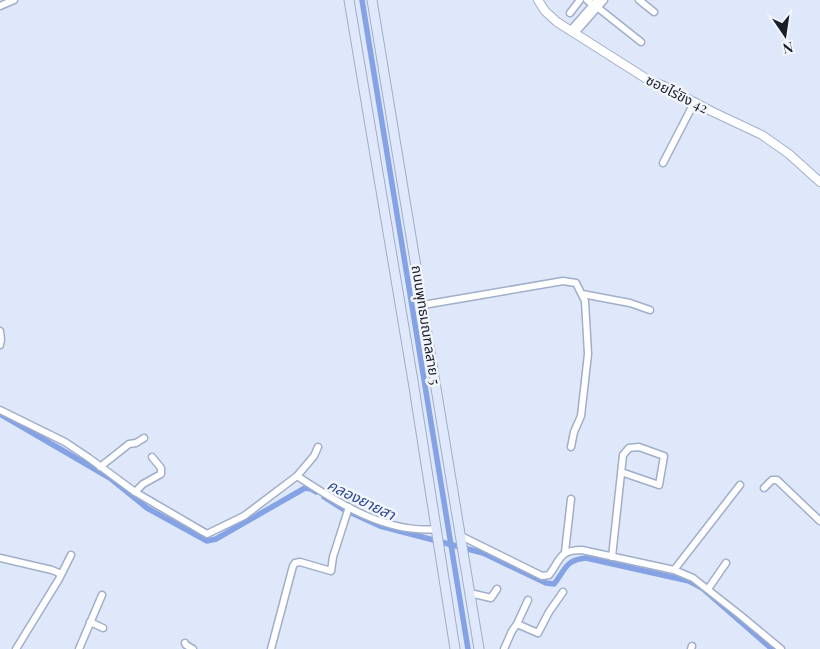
<svg xmlns="http://www.w3.org/2000/svg" width="820" height="649" font-family="'Playfair Display','Noto Sans Thai',serif">
  <style>
    .lines { fill: none; stroke-linecap: round; stroke-linejoin: round }
    .canal { stroke: #85a3e4; stroke-width: 5.5 }
    .minor-casing { stroke: #a0aeca; stroke-width: 9 }
    .tertiary-casing { stroke: #a0aeca; stroke-width: 10 }
    .secondary-casing { stroke: #a0aeca; stroke-width: 11 }
    .minor { stroke: #fff; stroke-width: 6 }
    .tertiary { stroke: #fff; stroke-width: 8 }
    .secondary { stroke: #e0e8fb; stroke-width: 9 }
    .labels { text-anchor: middle; stroke-width: 5; stroke-linejoin: round; paint-order: stroke }
    .street-label { font-size: 14px; fill: #191e28; stroke: #f2f5fb }
    .water-label { font-size: 15px; font-style: italic; fill: #2b4996; stroke: #f2f5fb }
  </style>
  <rect width="100%" height="100%" fill="#dfe8fa"/>
  <g class="lines">
    <!-- canal -->
    <g class="canal">
      <polyline points="362,0 468,649"/>
      <polyline points="0,414 110,478 147,508 207,541 216,539 305,488 311,489 316,492"/>
      <path d="M324 497 343 509 380 526 483 553 546 583 554 584C566 569 565 560 586 558L689 581 702 588 772 649"/>
    </g>
    <!-- minor casing -->
    <g class="minor-casing">
      <g id="minor">
        <polyline points="587,0 593,5"/>
        <polyline points="639,0 654,12"/>
        <polyline points="0,6 14,0"/>
        <polyline points="597,7 641,42"/>
        <polyline points="570,13 580,0"/>
        <polyline points="571,30 597,0"/>
        <polyline points="575,33 604,0"/>
        <polyline points="663,163 694,103"/>
        <polyline points="582,294 630,303 650,310"/>
        <polyline points="423,305 563,281 576,283 585,301 588,354 581,416 574,432 571,447"/>
        <polyline points="0,331 1,339 0,345"/>
        <polyline points="0,410 65,442 89,458 135,492 207,534 244,516 297,476 314,456 318,447"/>
        <polyline points="100,467 129,444 136,443 144,438"/>
        <path d="M297 476C338 503 386 534 437 529"/>
        <polyline points="764,488 772,480 777,480 820,521"/>
        <polyline points="135,492 143,484 161,474 161,468 152,457"/>
        <path d="M461 536 542 576 549 575C561 559 559 550 582 550L674 570 693 578 740 615 781 649"/>
        <polyline points="565,552 571,499"/>
        <polyline points="612,557 623,455 629,448 639,447 664,456 659,485 621,472"/>
        <polyline points="0,558 52,570 61,574"/>
        <polyline points="674,570 740,485"/>
        <polyline points="708,589 726,563"/>
        <polyline points="470,593 491,598 497,589"/>
        <polyline points="90,622 103,628"/>
        <polyline points="517,624 528,600"/>
        <polyline points="185,643 186,645 193,649"/>
        <polyline points="16,649 59,579 71,555"/>
        <polyline points="79,649 102,595"/>
        <polyline points="271,649 293,566 295,563 300,562 331,571 333,557 349,507"/>
        <polyline points="504,649 512,631 517,624 538,633 549,612 563,592"/>
        <polyline points="691,649 692,646"/>
      </g>
    </g>
    <!-- tertiary casing -->
    <g class="tertiary-casing">
      <polyline id="tertiary" points="538,0 545,11 557,22 650,81 662,85 711,111 762,135 789,154 820,182"/>
    </g>
    <!-- secondary casing -->
    <g class="secondary-casing">
      <g id="secondary">
        <polyline points="349,0 413,381 455,649"/>
        <polyline points="372,0 479,649"/>
      </g>
    </g>
    <!-- minor -->
    <use href="#minor" class="minor"/>
    <!-- tertiary -->
    <use href="#tertiary" class="tertiary"/>
    <!-- secondary -->
    <use href="#secondary" class="secondary"/>
  </g>
  <g class="labels">
    <!-- street labels -->
    <g class="street-label">
      <text transform="translate(677 94) rotate(27)" y="5">ซอยไร่ขิง 42</text>
      <text transform="translate(426 325) rotate(81)" y="5">ถนนพุทธมณฑลสาย 5</text>
    </g>
    <!-- water labels -->
    <g class="water-label">
      <text transform="translate(361 500) rotate(26)" y="5">คลองยายสา</text>
    </g>
  </g>
  <!-- north arrow -->
  <g transform="translate(785 35) rotate(167)" stroke="#f2f5fb" stroke-width="4" paint-order="stroke">
  <path d="M0-4L9 19L0 12L-9 19Z" fill="#191e28"/>
  <text y="-8" font-size="14" font-weight="bold" text-anchor="middle" fill="#191e28">N</text>
  </g>
</svg>
